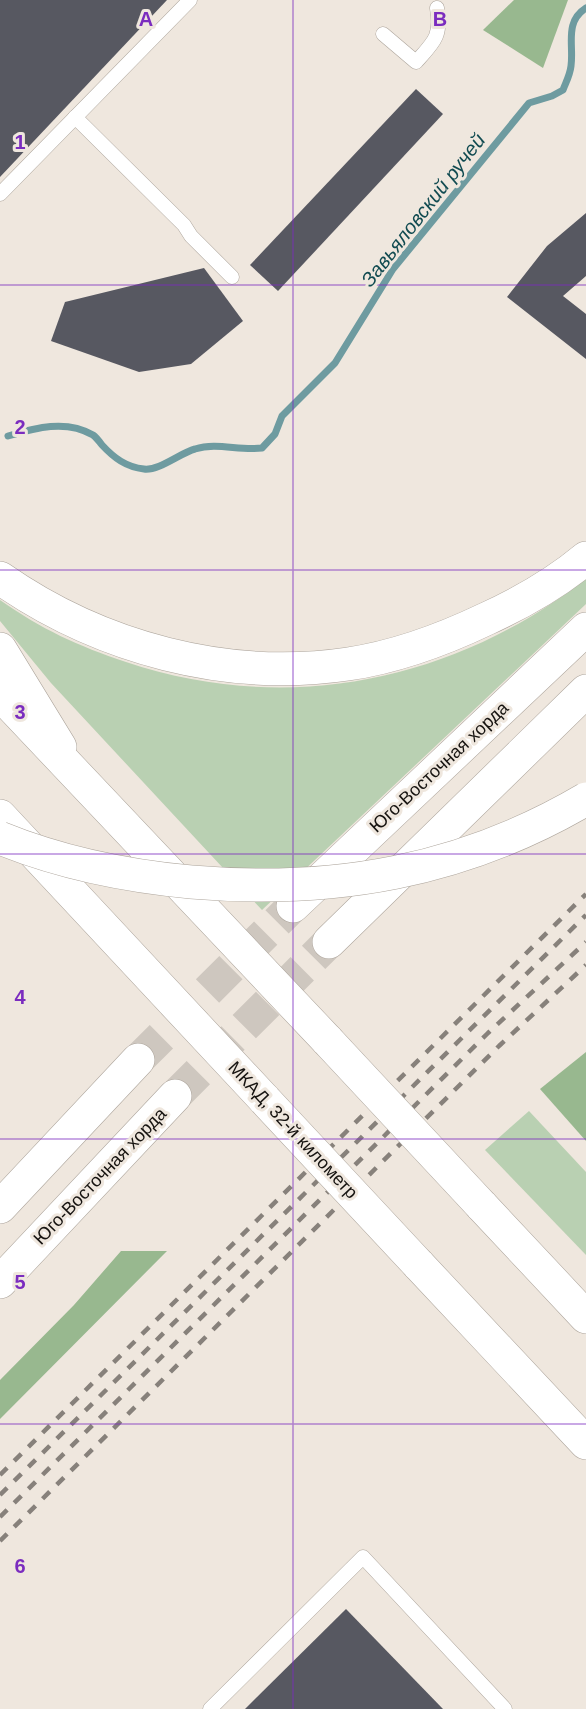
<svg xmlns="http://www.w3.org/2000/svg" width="586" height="1709" font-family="Helvetica,sans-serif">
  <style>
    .green { fill: #b9d0b2 }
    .forest { fill: #98b88f }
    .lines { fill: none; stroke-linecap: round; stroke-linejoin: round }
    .stream { stroke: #6e9ba0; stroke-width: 7 }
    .building { fill: #575861 }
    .primary-tunnel { stroke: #cec7bf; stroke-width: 33; stroke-dasharray: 33 16; stroke-linecap: butt }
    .lane-casing { stroke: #ada59c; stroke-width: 15 }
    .secondary-casing { stroke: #ada59c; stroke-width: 34 }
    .primary-casing { stroke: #ada59c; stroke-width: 34 }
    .highway-casing { stroke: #ada59c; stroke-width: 34 }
    .lane { stroke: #fff; stroke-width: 14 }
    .secondary { stroke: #fff; stroke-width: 33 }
    .primary { stroke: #fff; stroke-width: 33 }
    .highway { stroke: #fff; stroke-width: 33 }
    .rail { stroke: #87817b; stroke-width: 4.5; stroke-dasharray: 10 10; stroke-linecap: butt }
    .primary-bridge-casing { stroke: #ada59c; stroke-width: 34; stroke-linecap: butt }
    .highway-bridge-casing { stroke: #ada59c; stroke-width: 34; stroke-linecap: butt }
    .primary-bridge { stroke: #fff; stroke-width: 33 }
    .highway-bridge { stroke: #fff; stroke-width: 33 }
    .grid { fill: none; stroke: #7b2cbf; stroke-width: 1.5; stroke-opacity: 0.55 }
    .labels { text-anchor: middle; stroke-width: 6; stroke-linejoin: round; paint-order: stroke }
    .street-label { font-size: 18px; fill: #161310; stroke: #efe7de }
    .water-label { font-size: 20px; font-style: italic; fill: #114b51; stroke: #efe7de }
    .grid-label { font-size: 20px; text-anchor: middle; font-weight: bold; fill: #7b2cbf; stroke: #efe7de; stroke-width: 6; stroke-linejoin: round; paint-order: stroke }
  </style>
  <rect width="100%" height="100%" fill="#efe7de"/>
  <!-- green -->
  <g class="green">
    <path d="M586 579V604L262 910 51 683 0 621V600C41 629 78 646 126 662 288 716 452 682 586 579Z"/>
    <polygon points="529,1111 586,1172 586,1255 485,1150"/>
  </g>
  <!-- forest -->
  <g class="forest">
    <polygon points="514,0 568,0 543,68 483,30"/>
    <polygon points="586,1052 586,1141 540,1089"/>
    <polygon points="121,1251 167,1251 0,1419 0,1380 74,1305"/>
  </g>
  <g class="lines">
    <!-- stream -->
    <path class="stream" d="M8 436C35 428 66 419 93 435 96 437 99 441 102 445 114 458 126 467 144 469 159 471 180 453 195 449 217 442 239 451 262 448L275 434 282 416 335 363 393 269 529 103 552 96 563 90C566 82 570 75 571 66 574 45 564 22 586 8"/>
  </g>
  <!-- building -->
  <g class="building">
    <polygon points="0,0 167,0 0,177"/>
    <polygon points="416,89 443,114 278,291 250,265"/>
    <polygon points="586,213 586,276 563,296 586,314 586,359 507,297 547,246"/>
    <polygon points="204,268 243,321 191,364 139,372 51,341 65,302"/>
    <polygon points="346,1609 443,1709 245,1709"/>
  </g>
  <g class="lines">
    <!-- primary-tunnel -->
    <g class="primary-tunnel">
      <polyline points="138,1060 293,906"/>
      <polyline points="175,1096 329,942"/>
    </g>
    <!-- lane casing -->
    <g class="lane-casing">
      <g id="lane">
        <path d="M383 34 416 62C434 42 442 36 437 8"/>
        <polyline points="75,117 184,225 191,236 232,277"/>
        <polyline points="0,194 190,0"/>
        <polyline points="210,1709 363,1557 505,1709"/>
      </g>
    </g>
    <!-- secondary casing -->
    <g class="secondary-casing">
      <polyline id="secondary" points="0,649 60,747"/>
    </g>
    <!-- primary casing -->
    <g class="primary-casing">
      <g id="primary">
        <path d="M0 578C100 648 227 682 348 664 396 657 442 640 486 619 521 603 556 583 586 558"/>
        <polyline points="293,906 586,629"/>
        <polyline points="329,942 586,691"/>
        <polyline points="0,1207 138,1060"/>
        <polyline points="0,1282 175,1096"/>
      </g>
    </g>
    <!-- highway casing -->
    <g class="highway-casing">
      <g id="highway">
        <polyline points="0,694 328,1041"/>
        <polyline points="0,816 265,1100"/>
        <polyline points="481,1205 586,1317"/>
        <polyline points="418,1264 586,1443"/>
      </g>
    </g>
    <!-- lane -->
    <use href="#lane" class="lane"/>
    <!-- secondary -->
    <use href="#secondary" class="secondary"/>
    <!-- primary -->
    <use href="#primary" class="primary"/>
    <!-- highway -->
    <use href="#highway" class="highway"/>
    <!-- rail -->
    <g class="rail">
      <polyline points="0,1475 586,894"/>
      <polyline points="0,1495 586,915"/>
      <polyline points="0,1517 488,1033 586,942"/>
      <polyline points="0,1541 499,1046 586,965"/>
    </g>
    <!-- primary-bridge casing -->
    <g class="primary-bridge-casing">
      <path id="primary-bridge" d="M0 838C61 863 126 876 191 882 333 894 462 872 586 799"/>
    </g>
    <!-- highway-bridge casing -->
    <g class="highway-bridge-casing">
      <g id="highway-bridge">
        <polyline points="328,1041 481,1205"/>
        <polyline points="265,1100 418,1264"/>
      </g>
    </g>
    <!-- primary-bridge -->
    <use href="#primary-bridge" class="primary-bridge"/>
    <!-- highway-bridge -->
    <use href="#highway-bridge" class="highway-bridge"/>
  </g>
  <!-- grid -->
  <path class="grid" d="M293 0V1709M0 285H586M0 570H586M0 854H586M0 1139H586M0 1424H586"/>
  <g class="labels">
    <!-- street labels -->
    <g class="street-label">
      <text transform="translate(439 767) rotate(-43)" y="6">Юго-Восточная хорда</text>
      <text transform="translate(293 1130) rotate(47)" y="6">МКАД, 32-й километр</text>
      <text transform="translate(100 1176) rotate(-46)" y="6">Юго-Восточная хорда</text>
    </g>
    <!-- water labels -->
    <g class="water-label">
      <text transform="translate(423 210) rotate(-52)" y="7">Завьяловский ручей</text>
    </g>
  </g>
  <g class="grid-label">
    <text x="146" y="26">A</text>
    <text x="440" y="26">B</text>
    <text x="20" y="149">1</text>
    <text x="20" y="434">2</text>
    <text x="20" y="719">3</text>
    <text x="20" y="1004">4</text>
    <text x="20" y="1289">5</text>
    <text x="20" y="1573">6</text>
  </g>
</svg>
